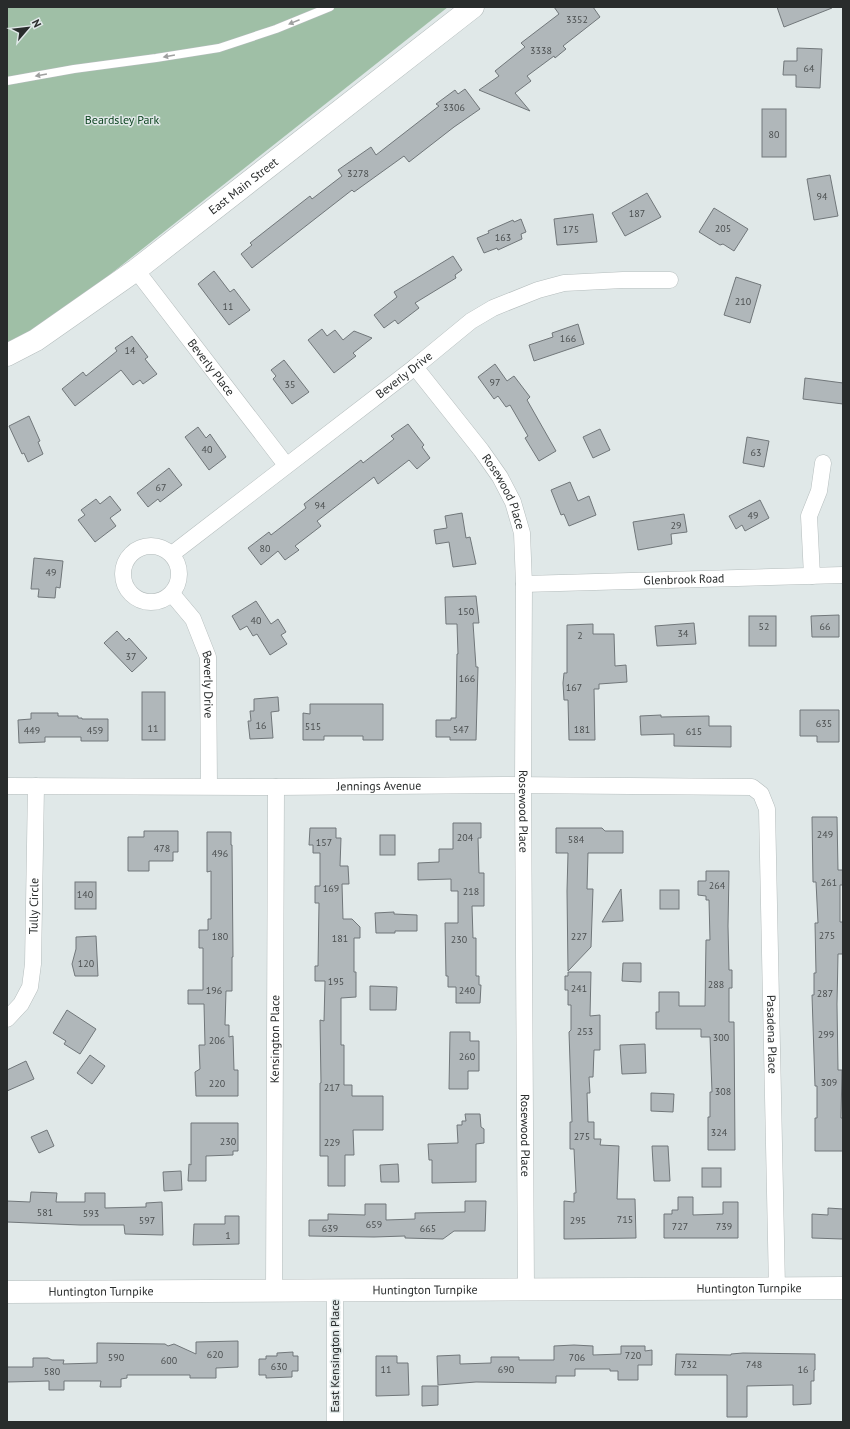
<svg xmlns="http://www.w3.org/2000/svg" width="850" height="1429" font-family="'PT Sans',sans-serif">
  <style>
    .green { fill: #9fbfa6 }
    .building { fill: #b0b7ba; stroke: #71777a }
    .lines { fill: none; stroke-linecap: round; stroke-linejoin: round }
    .lane-casing { stroke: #b5bdbd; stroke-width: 9 }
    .street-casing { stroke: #b5bdbd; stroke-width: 17 }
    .secondary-casing { stroke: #b5bdbd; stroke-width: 23 }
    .lane { stroke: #fff; stroke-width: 8 }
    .street { stroke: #fff; stroke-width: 16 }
    .secondary { stroke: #fff; stroke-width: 22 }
    .oneway { fill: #9fa0a0 }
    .labels { text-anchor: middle; stroke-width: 3; stroke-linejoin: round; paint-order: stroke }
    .number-label { font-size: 10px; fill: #4b4f50 }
    .park-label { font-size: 12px; fill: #104623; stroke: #e0e8e8 }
    .street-label { font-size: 12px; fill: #292c2c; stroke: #e0e8e8 }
  </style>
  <rect width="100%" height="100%" fill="#e0e8e8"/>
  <!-- green -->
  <polygon class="green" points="7,7 448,7 45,326 7,346"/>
  <!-- building -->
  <g class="building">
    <polygon points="554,7 593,7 600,17 563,46 566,49 555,58 554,56 527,76 531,81 515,93 530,111 479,90 499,76 495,71 525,47 521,43 559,14"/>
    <polygon points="777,7 832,7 832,8 784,27"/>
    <polygon points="797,48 822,49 820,88 796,87 796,75 783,75 784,61 797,61"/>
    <polygon points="465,89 480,109 454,127 409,162 404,156 354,192 352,190 252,268 241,254 252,245 250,243 310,196 312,199 342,176 338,170 371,147 376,155 439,106 436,104 455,90 458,94"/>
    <rect x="762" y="109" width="24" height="48"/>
    <polygon points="830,175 838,216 814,220 807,179"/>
    <polygon points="647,193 661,217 625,236 612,213"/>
    <polygon points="714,208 748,229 734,251 723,244 720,245 699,232"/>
    <polygon points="593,214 597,242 557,245 554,219"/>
    <polygon points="521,219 526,232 521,234 522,239 498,250 497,248 484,253 477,238 489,233 488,231 513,220 514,222"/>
    <polygon points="453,256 462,270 455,275 456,278 415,303 419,308 398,324 395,320 384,328 374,315 397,297 394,292"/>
    <polygon points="214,271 230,292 234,289 250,310 229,325 198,284"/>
    <polygon points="736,277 761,285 750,323 724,315"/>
    <polygon points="578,324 584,344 534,361 529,345 553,337 552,333"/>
    <polygon points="322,329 327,336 335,330 343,340 354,331 372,338 353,353 356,356 334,373 308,340"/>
    <polygon points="132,336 148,357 145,359 157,374 143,384 140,380 133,385 121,370 75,406 62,389 83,372 86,376 117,351 115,348"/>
    <polygon points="284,360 309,392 292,404 273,379 276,376 271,370"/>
    <polygon points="495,364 507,381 514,376 530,397 527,400 556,451 539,461 525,438 528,436 510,405 506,407 498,396 494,399 478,377"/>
    <polygon points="805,378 843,383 843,404 803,399"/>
    <polygon points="29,416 40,441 38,442 43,454 28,462 24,453 22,454 9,426"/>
    <polygon points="408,424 424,445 422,447 430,458 417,469 409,460 378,484 374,477 317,521 321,526 295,546 299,550 285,560 278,551 261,565 248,548 269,532 271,535 306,508 304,504 361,460 363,463 394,439 391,436"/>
    <polygon points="198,427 206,438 210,434 226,457 209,470 185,437"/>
    <polygon points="600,429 610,450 593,458 583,437"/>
    <polygon points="747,437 769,441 764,467 743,463"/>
    <polygon points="169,468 182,485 160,502 158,499 148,507 137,493"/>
    <polygon points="570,482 578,501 589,496 596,515 569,526 564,514 561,515 551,490"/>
    <polygon points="110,496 121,510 110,518 116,526 95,542 78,520 85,515 81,510 96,499 100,504"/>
    <polygon points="760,500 769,518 745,531 742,525 736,529 729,516"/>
    <polygon points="462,513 466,538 470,537 476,564 453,567 449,542 436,544 434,530 447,528 445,516"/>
    <polygon points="684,514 687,532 671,534 672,544 638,550 633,522"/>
    <polygon points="34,558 63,561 60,588 56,587 55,598 38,597 39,589 31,589"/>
    <polygon points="476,596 479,623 473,623 476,667 478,667 476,740 450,740 450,737 436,737 436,720 451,720 451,718 456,718 457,654 458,654 457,624 446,624 445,597"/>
    <polygon points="256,601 271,624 278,619 286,632 281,635 287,644 270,655 257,634 253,636 247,626 240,630 232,616"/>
    <polygon points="839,615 839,637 812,637 811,616"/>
    <rect x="749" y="616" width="27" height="30"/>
    <polygon points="694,623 696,644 657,646 655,626"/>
    <polygon points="593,624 593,634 614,634 615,666 626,665 627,682 599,684 599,689 594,689 595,740 569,740 568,700 564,700 563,683 564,673 567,673 567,625"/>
    <polygon points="117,631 126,641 129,638 147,658 132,672 104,643"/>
    <rect x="142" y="692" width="23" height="48"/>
    <polygon points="278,697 279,711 271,712 273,738 250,739 248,721 251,721 250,711 254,711 254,699"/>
    <polygon points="310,704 383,704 383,740 363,740 363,736 324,736 324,740 303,740 303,713 310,714"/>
    <polygon points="800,710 839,710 839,742 817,742 817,736 800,736"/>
    <polygon points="31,713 58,713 58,716 78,716 78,718 82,718 82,719 108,719 108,741 81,741 81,737 45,737 45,742 19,743 18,720 31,719"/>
    <polygon points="661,715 661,717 709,716 709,726 731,726 731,747 674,746 674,734 641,735 640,716"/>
    <polygon points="812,817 837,817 838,870 843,870 843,885 840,885 840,922 843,922 843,954 838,954 837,1004 838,1070 842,1070 841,1118 843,1118 843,1151 815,1151 815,1118 817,1118 817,1086 815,1086 812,995 814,995 814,973 816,973 815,923 818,923 816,882 813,882"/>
    <polygon points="453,823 481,823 481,838 478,838 479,873 484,873 484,906 472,906 473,938 476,938 476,976 479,976 479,985 481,985 480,1003 456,1003 456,987 448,987 448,976 446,976 445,923 458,923 458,891 451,891 451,879 418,880 418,863 439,862 439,849 453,849"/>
    <polygon points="310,828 336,828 336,838 341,838 340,866 348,866 349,884 342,884 343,919 352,919 360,927 360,938 354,938 354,972 356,972 356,997 341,998 341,1045 344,1045 344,1085 352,1085 352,1096 383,1096 383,1130 353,1130 354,1155 345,1155 345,1186 328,1186 328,1156 320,1156 320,1083 321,1083 320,1020 324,1021 325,981 315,981 315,966 318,966 319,903 315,903 315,886 320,886 320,853 313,853 313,845 309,845"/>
    <polygon points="556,828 602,828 605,831 623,831 623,853 588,853 587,889 593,889 591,947 568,971 567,891 568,853 556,853"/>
    <polygon points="144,831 178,831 178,852 173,852 173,861 149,861 149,871 128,871 128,837 144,837"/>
    <polygon points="207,832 231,832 231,845 232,845 233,957 232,957 232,991 226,991 225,1025 229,1025 229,1037 233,1036 234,1070 238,1070 238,1096 196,1096 195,1072 200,1069 199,1045 205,1045 204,1004 188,1004 188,990 203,990 203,948 199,948 199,930 208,930 208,919 211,919 211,871 207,872"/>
    <rect x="380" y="835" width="15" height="20"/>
    <polygon points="706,871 729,871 728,926 729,970 732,970 732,988 729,988 729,1022 734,1022 735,1150 708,1150 708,1117 710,1117 710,1092 712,1092 710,1037 701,1037 701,1029 656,1029 656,1012 659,1012 659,992 679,992 679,1006 705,1006 706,940 710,940 709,900 706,900 706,896 698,895 698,881 706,881"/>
    <rect x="75" y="882" width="21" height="27"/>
    <polygon points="621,889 623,921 602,922"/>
    <rect x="660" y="890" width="19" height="19"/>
    <polygon points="394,912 394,914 417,915 417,931 395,931 395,933 376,933 375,913"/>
    <polygon points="96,936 98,976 75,976 72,964 76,949 76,937"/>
    <polygon points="623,963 641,963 641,982 622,981"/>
    <polygon points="568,972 591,972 590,1016 600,1015 600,1050 594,1050 593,1077 589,1077 590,1093 587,1093 588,1122 594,1122 594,1139 601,1139 600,1145 619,1146 617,1199 635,1199 636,1238 564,1239 564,1201 574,1202 574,1193 576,1193 574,1149 570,1149 570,1122 572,1122 569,1032 571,1030 571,1005 568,1005 568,990 565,990 565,976 568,976"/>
    <polygon points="370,986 397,987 396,1010 370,1010"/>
    <polygon points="67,1010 96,1029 80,1054 64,1044 66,1041 53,1033"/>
    <polygon points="450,1032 470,1032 470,1041 479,1041 479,1071 468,1071 468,1089 449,1089"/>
    <polygon points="645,1044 646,1073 622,1074 620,1045"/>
    <polygon points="90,1055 105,1066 92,1084 77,1073"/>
    <polygon points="26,1061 34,1079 7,1091 7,1070"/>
    <polygon points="651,1093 674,1094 673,1112 651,1111"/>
    <polygon points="465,1114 480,1114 481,1127 484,1129 484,1143 476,1144 476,1182 432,1183 432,1160 429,1160 428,1144 458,1143 457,1125 462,1125 462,1121 466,1121"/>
    <polygon points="191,1123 238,1123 238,1151 233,1151 233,1155 206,1156 206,1181 188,1181 189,1164 191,1165"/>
    <polygon points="47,1130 54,1146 39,1153 31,1137"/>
    <polygon points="652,1146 668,1146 670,1181 654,1181"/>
    <polygon points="398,1164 399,1182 381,1182 380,1165"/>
    <rect x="702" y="1168" width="19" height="19"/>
    <polygon points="181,1171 182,1190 164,1191 163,1172"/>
    <polygon points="31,1192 57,1193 56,1202 85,1202 85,1193 105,1193 105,1208 146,1207 146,1203 162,1202 163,1235 125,1234 124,1225 80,1225 7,1222 7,1201 30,1202"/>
    <polygon points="678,1197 693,1197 693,1215 723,1214 723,1202 738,1202 738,1238 664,1238 664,1214 672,1214 672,1210 678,1210"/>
    <polygon points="465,1201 486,1201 485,1231 454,1231 443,1239 405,1238 405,1236 374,1237 309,1236 309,1220 328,1220 328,1214 365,1215 365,1204 386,1204 386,1220 415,1219 415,1213 465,1212"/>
    <polygon points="828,1208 843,1209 843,1239 812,1238 812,1214 828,1215"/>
    <polygon points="225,1216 239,1216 239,1244 193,1245 194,1224 225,1224"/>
    <polygon points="238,1341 238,1367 216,1368 216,1378 190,1378 190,1375 127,1375 127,1378 121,1379 121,1387 100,1387 101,1381 64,1381 64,1390 49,1390 49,1381 7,1382 7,1367 33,1367 33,1358 48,1358 52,1360 64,1360 63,1364 97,1363 97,1343 165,1344 168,1346 174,1344 196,1354 196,1342"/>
    <polygon points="574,1345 593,1346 593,1355 621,1354 621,1346 645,1346 645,1351 652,1350 652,1365 638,1365 638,1380 618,1380 618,1371 610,1371 610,1369 575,1369 575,1376 556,1376 556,1383 476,1382 438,1385 437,1356 460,1355 460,1364 491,1363 491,1357 519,1357 519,1360 554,1360 554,1346"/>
    <polygon points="293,1352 293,1356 298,1356 298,1371 292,1371 292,1377 266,1378 266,1375 259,1375 259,1359 266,1359 266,1356 277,1356 277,1353"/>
    <polygon points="743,1353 815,1354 815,1370 814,1370 814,1381 811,1381 811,1404 793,1405 793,1385 747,1386 747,1417 727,1417 727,1375 675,1375 676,1354 731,1355 731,1354"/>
    <polygon points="376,1356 397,1356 397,1363 408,1363 409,1395 376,1396"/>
    <polygon points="422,1386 438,1386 438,1405 422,1406"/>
  </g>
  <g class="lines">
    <!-- lane casing -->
    <g class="lane-casing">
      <polyline id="lane" points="7,81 74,69 156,58 219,48 276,29 330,7"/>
    </g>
    <!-- street casing -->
    <g class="street-casing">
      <g id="street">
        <path id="s1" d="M136 270 286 465"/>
        <path id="s2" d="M415 367 481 450 500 477 513 502 522 533 524 584 523 785 526 1290"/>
        <circle cx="151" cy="574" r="28"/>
        <path id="s3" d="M172 554 415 367 471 321 493 308 538 290 564 283 623 280H670"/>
        <polyline points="812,576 809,516 819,491 823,463"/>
        <path id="s4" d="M524 584 843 575"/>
        <path id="s5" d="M172 594 193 619 208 657 209 786"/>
        <path id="s6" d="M7 786 276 787 503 785 752 787 761 794 767 809 777 1288"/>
        <path id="s7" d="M7 1019 21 1004 30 987 33 964 36 786"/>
        <path id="s8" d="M274 1291 276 787"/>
        <polyline points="335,1422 335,1290"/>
      </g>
    </g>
    <!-- secondary casing -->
    <g class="secondary-casing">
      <g id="secondary">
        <path id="s9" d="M7 355 36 340 136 270 473 7"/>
        <path id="s10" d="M7 1292 843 1288"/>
      </g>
    </g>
    <!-- lane -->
    <use href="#lane" class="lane"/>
    <!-- street -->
    <use href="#street" class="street"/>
    <!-- secondary -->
    <use href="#secondary" class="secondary"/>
  </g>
  <!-- one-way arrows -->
  <defs><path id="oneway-solid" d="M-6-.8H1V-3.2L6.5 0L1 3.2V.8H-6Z"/></defs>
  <g class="oneway">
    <use href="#oneway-solid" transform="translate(294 22) rotate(158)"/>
    <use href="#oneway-solid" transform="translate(169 56) rotate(170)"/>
    <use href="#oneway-solid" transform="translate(41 75) rotate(170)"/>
  </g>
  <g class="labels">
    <!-- number labels -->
    <g class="number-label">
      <text x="577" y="23">3352</text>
      <text x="541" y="54">3338</text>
      <text x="809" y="72">64</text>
      <text x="454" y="111">3306</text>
      <text x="774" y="138">80</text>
      <text x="358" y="177">3278</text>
      <text x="822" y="200">94</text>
      <text x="637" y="217">187</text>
      <text x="723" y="232">205</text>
      <text x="571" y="233">175</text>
      <text x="503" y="241">163</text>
      <text x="743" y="305">210</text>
      <text x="228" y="310">11</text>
      <text x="568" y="342">166</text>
      <text x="130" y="354">14</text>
      <text x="495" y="386">97</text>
      <text x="290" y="388">35</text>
      <text x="207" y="453">40</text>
      <text x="756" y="456">63</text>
      <text x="161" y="491">67</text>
      <text x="320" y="509">94</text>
      <text x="753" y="519">49</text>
      <text x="676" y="529">29</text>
      <text x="265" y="552">80</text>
      <text x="51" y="576">49</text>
      <text x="466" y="615">150</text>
      <text x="256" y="624">40</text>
      <text x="764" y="630">52</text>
      <text x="825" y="630">66</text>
      <text x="683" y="637">34</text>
      <text x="580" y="639">2</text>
      <text x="131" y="660">37</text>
      <text x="467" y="682">166</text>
      <text x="574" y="691">167</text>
      <text x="824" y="727">635</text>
      <text x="261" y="729">16</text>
      <text x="313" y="730">515</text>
      <text x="153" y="732">11</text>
      <text x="461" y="733">547</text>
      <text x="582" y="733">181</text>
      <text x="32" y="734">449</text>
      <text x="95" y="734">459</text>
      <text x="694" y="735">615</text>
      <text x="825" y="838">249</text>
      <text x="465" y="841">204</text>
      <text x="576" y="843">584</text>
      <text x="324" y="846">157</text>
      <text x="162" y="852">478</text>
      <text x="220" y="857">496</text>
      <text x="829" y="886">261</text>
      <text x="717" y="889">264</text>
      <text x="331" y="892">169</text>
      <text x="471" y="895">218</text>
      <text x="85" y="898">140</text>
      <text x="827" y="939">275</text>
      <text x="220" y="940">180</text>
      <text x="579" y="940">227</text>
      <text x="340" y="942">181</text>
      <text x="459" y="943">230</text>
      <text x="86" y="967">120</text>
      <text x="336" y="985">195</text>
      <text x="716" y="988">288</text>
      <text x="579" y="992">241</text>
      <text x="214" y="994">196</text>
      <text x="467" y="994">240</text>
      <text x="825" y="997">287</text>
      <text x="585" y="1035">253</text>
      <text x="826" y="1038">299</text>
      <text x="721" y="1041">300</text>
      <text x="217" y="1044">206</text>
      <text x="467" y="1060">260</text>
      <text x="829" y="1086">309</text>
      <text x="217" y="1087">220</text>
      <text x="332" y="1091">217</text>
      <text x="723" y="1095">308</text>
      <text x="719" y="1136">324</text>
      <text x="582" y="1140">275</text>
      <text x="228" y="1145">230</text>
      <text x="332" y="1146">229</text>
      <text x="45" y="1216">581</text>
      <text x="91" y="1217">593</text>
      <text x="625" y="1223">715</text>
      <text x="147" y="1224">597</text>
      <text x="578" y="1224">295</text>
      <text x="374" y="1228">659</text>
      <text x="680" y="1230">727</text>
      <text x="724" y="1230">739</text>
      <text x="330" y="1232">639</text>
      <text x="428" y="1232">665</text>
      <text x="228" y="1239">1</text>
      <text x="215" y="1358">620</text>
      <text x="633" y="1359">720</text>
      <text x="116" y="1361">590</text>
      <text x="577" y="1361">706</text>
      <text x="169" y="1364">600</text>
      <text x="689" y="1368">732</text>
      <text x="754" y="1368">748</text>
      <text x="279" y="1370">630</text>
      <text x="386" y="1373">11</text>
      <text x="506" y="1373">690</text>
      <text x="803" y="1373">16</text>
      <text x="52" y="1375">580</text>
    </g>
    <!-- park labels -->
    <g class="park-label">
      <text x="122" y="124">Beardsley Park</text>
    </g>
    <!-- street labels -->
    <g class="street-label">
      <text dy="4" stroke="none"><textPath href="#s9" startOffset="291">East Main Street</textPath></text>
      <text dy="4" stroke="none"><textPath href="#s1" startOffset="123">Beverly Place</textPath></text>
      <text dy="4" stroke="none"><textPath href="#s3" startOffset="293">Beverly Drive</textPath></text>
      <text dy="4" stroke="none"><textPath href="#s2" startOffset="154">Rosewood Place</textPath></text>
      <text dy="4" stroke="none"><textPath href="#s4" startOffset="160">Glenbrook Road</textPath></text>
      <text dy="4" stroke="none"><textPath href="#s5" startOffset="101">Beverly Drive</textPath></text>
      <text dy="4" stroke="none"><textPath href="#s6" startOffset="372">Jennings Avenue</textPath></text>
      <text dy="4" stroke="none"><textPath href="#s2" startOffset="478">Rosewood Place</textPath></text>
      <text dy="4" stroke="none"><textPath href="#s7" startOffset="121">Tully Circle</textPath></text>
      <text dy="4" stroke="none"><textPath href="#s6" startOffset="998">Pasadena Place</textPath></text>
      <text dy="4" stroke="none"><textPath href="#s8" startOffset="252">Kensington Place</textPath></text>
      <text dy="4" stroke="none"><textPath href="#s2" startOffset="802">Rosewood Place</textPath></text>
      <text dy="4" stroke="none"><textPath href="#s10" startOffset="742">Huntington Turnpike</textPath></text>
      <text dy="4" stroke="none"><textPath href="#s10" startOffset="418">Huntington Turnpike</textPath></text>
      <text dy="4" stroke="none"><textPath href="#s10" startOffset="94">Huntington Turnpike</textPath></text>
      <text transform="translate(335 1356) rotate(-90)" y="4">East Kensington Place</text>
    </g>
  </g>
  <!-- border -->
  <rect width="850" height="1429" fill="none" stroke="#292c2c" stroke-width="16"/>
  <!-- north arrow -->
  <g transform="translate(28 28) rotate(62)" stroke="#e0e8e8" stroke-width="3" paint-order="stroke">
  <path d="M0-3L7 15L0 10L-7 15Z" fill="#292c2c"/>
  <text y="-6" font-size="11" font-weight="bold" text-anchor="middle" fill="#292c2c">N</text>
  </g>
</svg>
